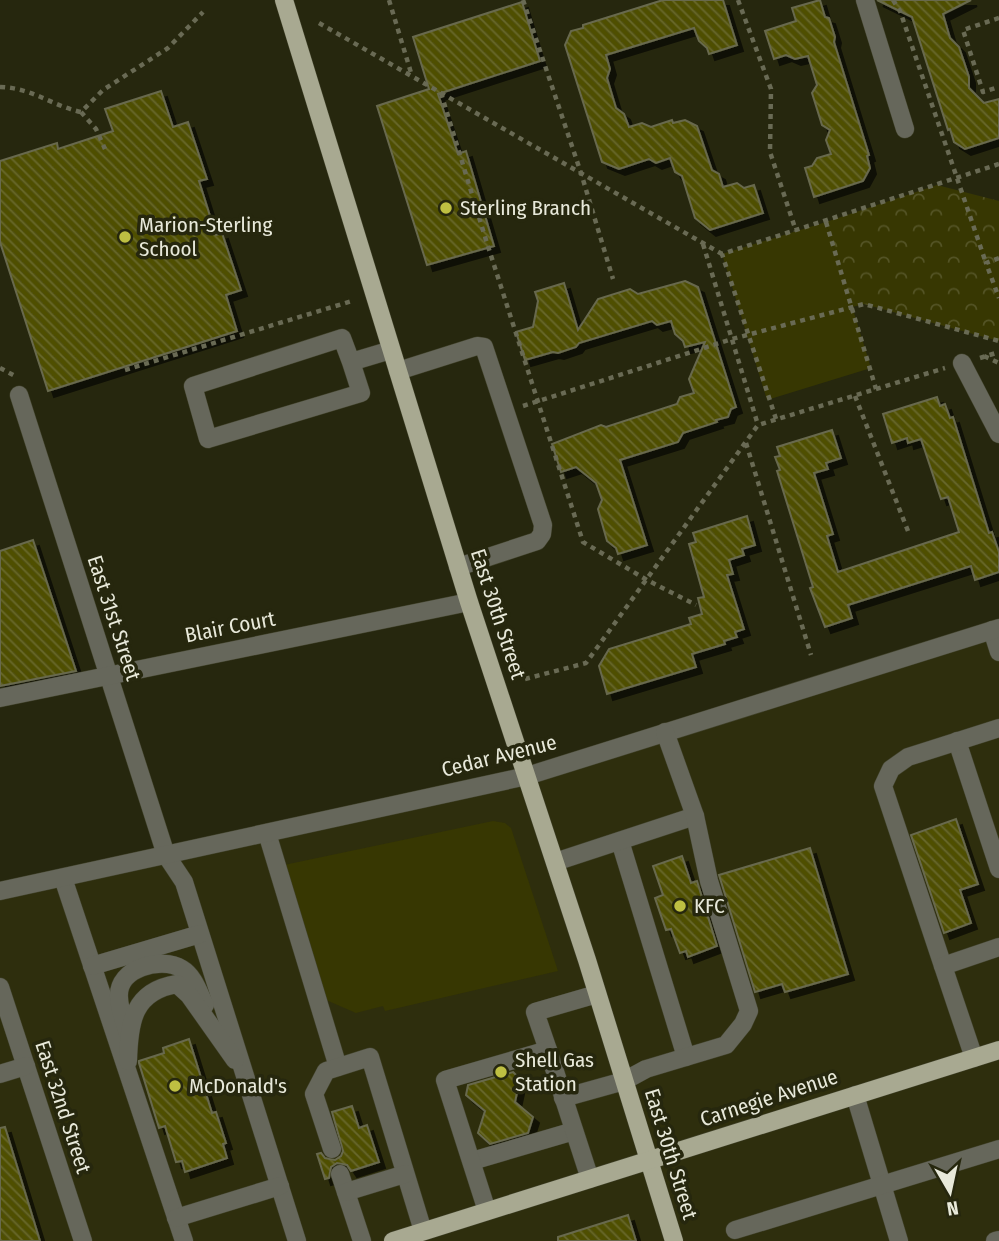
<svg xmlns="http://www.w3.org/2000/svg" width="999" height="1241" font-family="'Fira Sans Condensed',sans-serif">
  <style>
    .built { fill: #2e2e0d }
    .grass { fill: #373702 }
    .park { fill: url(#park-crowns) }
    .building { fill: url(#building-back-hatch); stroke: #68694e; stroke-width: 2; filter: url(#shadow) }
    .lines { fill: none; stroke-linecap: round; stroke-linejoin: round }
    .minor-casing { stroke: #41422b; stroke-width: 19 }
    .major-casing { stroke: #41422b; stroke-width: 19 }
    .path { stroke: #696a54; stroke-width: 4.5; stroke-dasharray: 5 5; stroke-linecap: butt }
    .minor { stroke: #66675b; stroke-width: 18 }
    .major { stroke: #a8a991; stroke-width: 18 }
    .poi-dot { fill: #bebf42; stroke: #26270e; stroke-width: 2.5 }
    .labels { text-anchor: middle; stroke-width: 7; stroke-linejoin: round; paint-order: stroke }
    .poi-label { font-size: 21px; fill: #e8e9da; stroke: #26270e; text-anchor: start }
    .street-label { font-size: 21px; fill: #e8e9da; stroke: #26270e }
  </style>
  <defs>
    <pattern id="park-crowns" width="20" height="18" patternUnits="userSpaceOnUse" patternTransform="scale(1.75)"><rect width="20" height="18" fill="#373702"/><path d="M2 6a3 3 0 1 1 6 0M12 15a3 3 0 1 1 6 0" fill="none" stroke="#545426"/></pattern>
    <pattern id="building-back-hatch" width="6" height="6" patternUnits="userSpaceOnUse" patternTransform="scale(1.75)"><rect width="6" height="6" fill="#4f4f06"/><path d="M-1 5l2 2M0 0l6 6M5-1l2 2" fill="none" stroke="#68682a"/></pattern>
    <filter id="shadow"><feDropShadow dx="6" dy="6" stdDeviation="0" flood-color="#0009"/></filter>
  </defs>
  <rect width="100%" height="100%" fill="#26270e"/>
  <!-- built -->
  <polygon class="built" points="999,628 999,1241 0,1241 0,891 527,776"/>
  <!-- grass -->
  <g class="grass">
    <polygon points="826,222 871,368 767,400 722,254"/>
    <polygon points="493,821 505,823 511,828 558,971 385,1011 383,1006 356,1013 326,1000 284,865"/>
  </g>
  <!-- park -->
  <polygon class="park" points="937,185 999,201 999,341 864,304 852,307 826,222"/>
  <!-- building -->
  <g class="building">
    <polygon points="663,0 723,0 737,45 709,54 707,48 699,41 694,28 606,55 610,69 607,78 616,108 624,114 629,127 642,123 651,127 672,120 673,123 685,120 697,126 712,170 719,174 723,187 737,183 744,188 754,185 763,213 710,230 695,218 682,176 675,172 670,158 656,163 649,159 619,169 602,162 565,45 571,31 583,28 583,25"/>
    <polygon points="820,0 825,17 829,18 835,37 834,42 869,155 867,156 870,168 863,181 814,197 805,168 812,166 817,158 831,154 826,140 830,130 822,125 812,93 817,85 808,56 795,59 786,55 774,59 765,31 796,21 792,8"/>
    <polygon points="877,0 971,0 943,14 950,38 959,47 969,77 969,88 984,103 999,99 999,138 965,149 954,142 950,129 948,130 912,17"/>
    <polygon points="522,2 540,61 438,94 458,154 466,151 494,246 427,265 377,106 429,89 413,37"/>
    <polygon points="161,91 173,127 188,122 207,179 199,181 216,235 222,233 241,290 226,295 237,331 48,391 0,242 0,161 57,143 58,149 113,131 105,109"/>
    <polygon points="685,281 698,287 736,407 731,409 728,417 716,420 717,422 683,433 678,442 620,460 647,545 618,554 616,548 607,541 598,509 602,500 596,483 576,467 561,472 552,444 601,425 606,427 677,404 680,397 694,393 689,379 705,342 685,347 683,341 675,334 671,321 657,325 652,321 579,343 576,347 558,353 553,352 525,360 516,332 533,327 538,301 535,292 564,283 578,330 598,299 630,289 638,294"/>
    <polygon points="937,397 940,406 945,404 950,418 953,417 989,533 992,532 999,552 999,572 975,580 971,566 848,605 852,618 825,627 810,588 813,587 777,471 780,470 775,457 780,456 777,447 832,430 841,458 826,463 828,469 814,473 833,534 827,536 838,572 959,532 948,497 941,499 921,439 908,443 907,438 892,443 883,414"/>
    <polygon points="747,516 755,545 742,549 744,555 729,560 733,574 727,575 744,629 735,632 737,637 724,641 725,644 692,654 696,667 607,694 599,666 609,649 691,624 689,618 702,614 698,598 704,597 689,544 696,542 693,533"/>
    <polygon points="33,540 76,671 0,686 0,551"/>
    <polygon points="956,819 978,884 960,890 971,923 944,933 911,835"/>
    <polygon points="810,848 848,974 785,992 782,984 755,992 719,875"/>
    <polygon points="682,856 691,883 697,881 717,946 688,957 686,951 680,953 671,929 666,930 655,898 663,895 653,866"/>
    <polygon points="189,1039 212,1113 216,1112 226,1143 223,1144 227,1158 185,1172 182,1161 176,1162 165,1126 159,1128 139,1063 139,1061 164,1053 163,1048"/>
    <polygon points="513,1072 520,1079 515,1102 533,1117 528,1133 490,1144 478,1133 485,1111 466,1095 468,1085"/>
    <polygon points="352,1106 359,1128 367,1125 379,1162 351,1171 347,1165 337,1163 331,1167 329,1178 325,1179 317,1154 321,1153 325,1158 335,1160 341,1156 343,1151 332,1112"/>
    <polygon points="5,1127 40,1241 0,1241 0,1128"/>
    <polygon points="628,1215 636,1241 558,1241 558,1237"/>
  </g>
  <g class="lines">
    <!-- minor casing -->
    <g class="minor-casing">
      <g id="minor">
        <polyline points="865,0 905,129"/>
        <polyline points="351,362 342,338 193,386 208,439 361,393 351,362 391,350"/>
        <polyline points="962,363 999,434"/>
        <polyline points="398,371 477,346 484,347 543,525 542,534 537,541 458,567"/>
        <polyline points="19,395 166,855 184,882 297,1241"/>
        <polyline points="992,630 999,652"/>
        <polyline points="0,698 469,602"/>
        <polyline points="957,741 999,869"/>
        <polyline points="267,833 338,1067"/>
        <polyline points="620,841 686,1057"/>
        <polyline points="555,862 695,816"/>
        <polyline points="63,878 184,1241"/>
        <polyline points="0,891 527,776 999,628"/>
        <polyline points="92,966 200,934"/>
        <polyline points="943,966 883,786 891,769 908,757 999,728"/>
        <polyline points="0,987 83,1241"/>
        <path d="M128 1034C125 1022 119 1009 119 997 117 968 161 956 182 969 194 976 199 993 205 1005"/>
        <polyline points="548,1050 535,1012 597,994"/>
        <polyline points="974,1058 943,966 999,947"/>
        <path d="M128 1061C129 1022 133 991 177 984L189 995 235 1060"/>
        <polyline points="0,1074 26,1066"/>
        <polyline points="855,1095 899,1241"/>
        <polyline points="563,1098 624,1081 646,1069 726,1045 743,1024 749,1011 709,881 695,816 665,732"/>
        <polyline points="332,1149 314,1094 326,1071 370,1057 423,1231"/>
        <polyline points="472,1161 574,1131"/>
        <polyline points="340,1174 362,1241"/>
        <polyline points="346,1192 405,1174"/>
        <polyline points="487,1211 445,1080 548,1050 590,1179"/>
        <polyline points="176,1218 280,1186"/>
        <polyline points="735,1230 999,1149"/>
        <polyline points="995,1241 999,1240"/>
      </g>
    </g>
    <!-- major casing -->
    <g class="major-casing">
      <g id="major">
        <polyline points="284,0 469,602 587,960 674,1241"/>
        <polyline points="393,1241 999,1050"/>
      </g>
    </g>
    <!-- path -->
    <g class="path">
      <polyline points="389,0 412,76"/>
      <polyline points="523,0 581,173 613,279"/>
      <polyline points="738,0 771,89 770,152 796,231"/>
      <polyline points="893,0 900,11 986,263"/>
      <polyline points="999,18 963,30 983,92 999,87"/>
      <polyline points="319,23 722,254"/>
      <path d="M0 87C33 88 50 105 81 112L103 90 168 48 203 12"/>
      <polyline points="441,93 486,240 583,542 647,580 696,605"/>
      <polyline points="81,112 96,129 105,149"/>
      <polyline points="826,222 876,389"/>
      <polyline points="703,244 758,425"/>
      <polyline points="999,258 986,263 999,298"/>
      <polyline points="984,356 999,363"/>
      <polyline points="980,358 999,352"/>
      <polyline points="0,368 15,376"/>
      <polyline points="125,370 352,301"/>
      <polyline points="855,396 908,531"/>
      <polyline points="523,406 732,339 864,304 999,341"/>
      <polyline points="776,419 722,254 999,164"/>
      <polyline points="746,443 811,655"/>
      <polyline points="525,679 586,663 758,425 945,368"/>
    </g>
    <!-- minor -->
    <use href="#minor" class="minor"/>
    <!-- major -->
    <use href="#major" class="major"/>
  </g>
  <!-- markers -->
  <g class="poi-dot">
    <circle cx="446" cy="208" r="7"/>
    <circle cx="125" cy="237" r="7"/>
    <circle cx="680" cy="906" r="7"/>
    <circle cx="501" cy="1072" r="7"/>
    <circle cx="175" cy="1086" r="7"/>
  </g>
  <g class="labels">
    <!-- poi labels -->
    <g class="poi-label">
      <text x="460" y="215">Sterling Branch</text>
      <text x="139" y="232">Marion-Sterling<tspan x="139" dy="24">School</tspan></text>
      <text x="694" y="913">KFC</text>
      <text x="515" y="1067">Shell Gas<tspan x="515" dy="24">Station</tspan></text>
      <text x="189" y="1093">McDonald's</text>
    </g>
    <!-- street labels -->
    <g class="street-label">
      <text transform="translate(498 614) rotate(72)" y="7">East 30th Street</text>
      <text transform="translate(114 618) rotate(72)" y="7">East 31st Street</text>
      <text transform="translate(230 627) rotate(-11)" y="7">Blair Court</text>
      <text transform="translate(499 756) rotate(-14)" y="7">Cedar Avenue</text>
      <text transform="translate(769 1098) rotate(-18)" y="7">Carnegie Avenue</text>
      <text transform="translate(63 1107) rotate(72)" y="7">East 32nd Street</text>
      <text transform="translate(671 1154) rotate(73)" y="7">East 30th Street</text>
    </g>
  </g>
  <!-- north arrow -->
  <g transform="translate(950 1192) rotate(171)" stroke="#26270e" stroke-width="5" paint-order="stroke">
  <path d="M0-5L12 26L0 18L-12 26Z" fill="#e8e9da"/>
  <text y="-10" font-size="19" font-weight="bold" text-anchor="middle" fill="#e8e9da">N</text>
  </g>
</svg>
